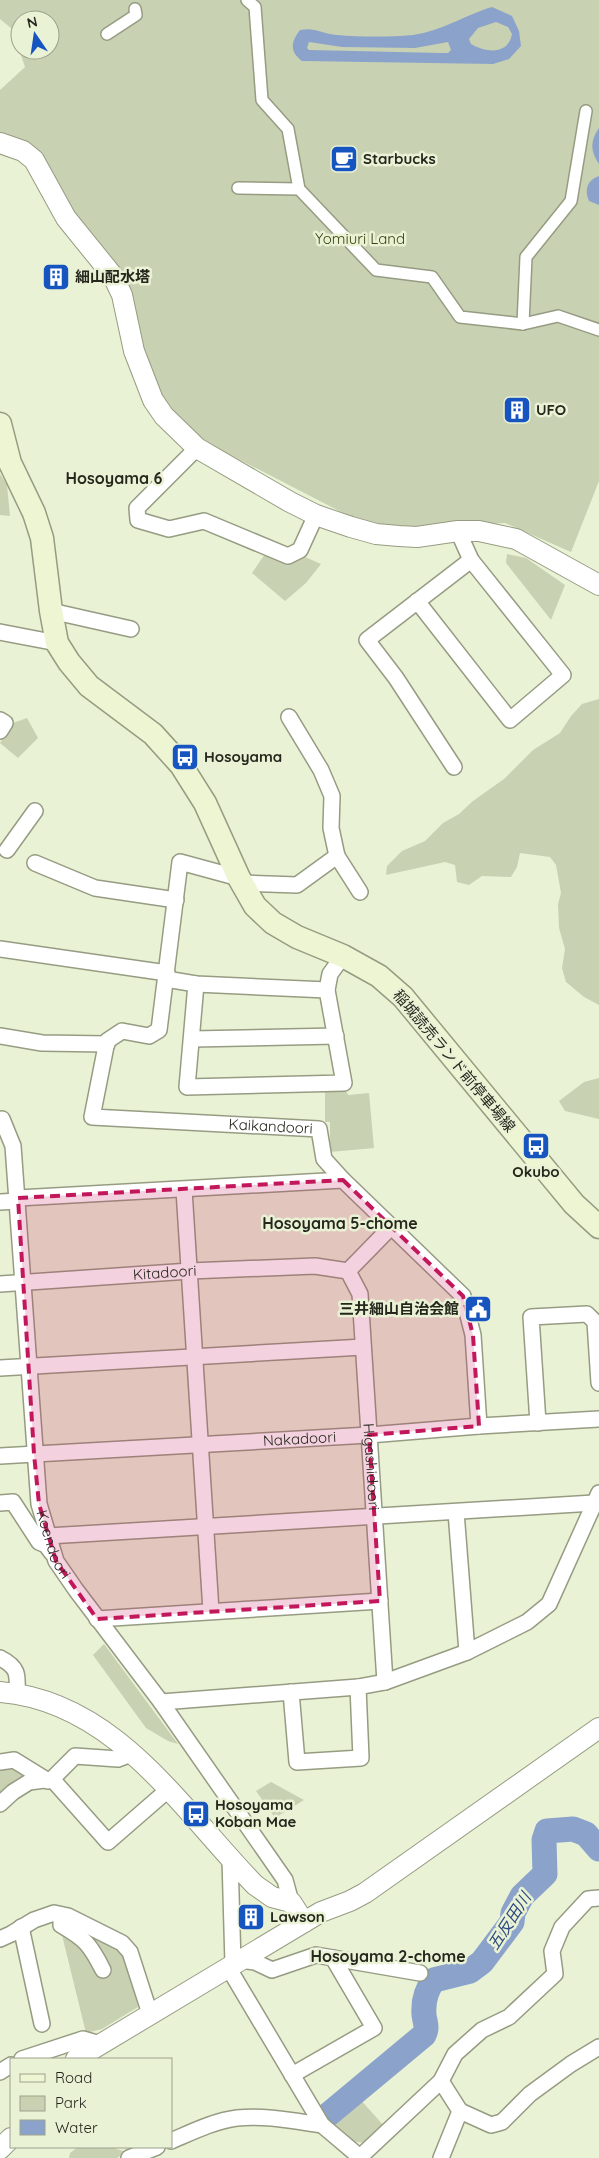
<svg xmlns="http://www.w3.org/2000/svg" width="599" height="2158" font-family="Quicksand,'Noto Sans JP',sans-serif">
  <style>
    .green { fill: #c9d1b3; fill-rule: evenodd }
    .water { fill: #8ba3cb; fill-rule: evenodd }
    .lines { fill: none; stroke-linecap: round; stroke-linejoin: round }
    .river { stroke: #8ba3cb; stroke-width: 25 }
    .pedestrian-casing { stroke: #959c82; stroke-width: 14 }
    .minor-casing { stroke: #959c82; stroke-width: 18 }
    .tertiary-casing { stroke: #959c82; stroke-width: 22 }
    .secondary-casing { stroke: #959c82; stroke-width: 25 }
    .pedestrian { stroke: #fff; stroke-width: 11 }
    .minor { stroke: #fff; stroke-width: 15 }
    .tertiary { stroke: #fff; stroke-width: 20 }
    .secondary { stroke: #eef5d3; stroke-width: 22 }
    .marked { fill: #c2185b; fill-opacity: 0.2; stroke: #c2185b; stroke-width: 4; stroke-dasharray: 10 6; stroke-linejoin: round }
    .labels { text-anchor: middle; stroke-width: 5; stroke-linejoin: round; paint-order: stroke }
    .poi-label { font-size: 15px; font-weight: bold; fill: #25271d; stroke: #eaf2d6; text-anchor: start }
    .park-label { font-size: 15px; fill: #38420c; stroke: #eaf2d6 }
    .street-label { font-size: 15px; fill: #25271d; stroke: #eaf2d6 }
    .neighbourhood-label { font-size: 16px; font-weight: bold; fill: #25271d; stroke: #eaf2d6 }
    .water-label { font-size: 16px; font-style: italic; fill: #2d4b7f; stroke: #eaf2d6 }
  </style>
  <rect width="100%" height="100%" fill="#eaf2d6"/>
  <!-- green -->
  <g class="green">
    <path d="M0 0H599V481L571 552 505 523 418 528 382 526 347 515 213 446 183 424 164 403 78 222 0 137V90L25 67 12 29 0 19ZM20 20H50V50H20Z"/>
    <polygon points="0,474 7,485 10,516 0,515"/>
    <polygon points="265,554 303,556 321,564 306,583 285,601 252,573"/>
    <polygon points="507,554 526,558 565,585 551,620 506,563"/>
    <polygon points="599,699 599,1005 584,997 566,982 562,968 565,949 559,928 558,904 561,893 556,865 550,857 520,853 517,867 511,877 482,876 469,885 457,882 455,865 445,862 386,875 387,866 402,851 425,841 443,823 459,814 473,801 504,779 533,750 560,733 571,716 582,704"/>
    <polygon points="27,718 38,738 18,758 0,743 13,723"/>
    <polygon points="599,1078 599,1119 565,1111 559,1101 584,1082"/>
    <polygon points="346,1090 348,1095 369,1093 374,1148 330,1152 330,1122 325,1122 325,1091"/>
    <polygon points="104,1644 178,1744 168,1741 146,1728 93,1655"/>
    <polygon points="13,1765 26,1774 25,1779 0,1797 0,1767"/>
    <polygon points="271,1782 304,1800 275,1818 256,1791"/>
    <polygon points="63,1921 122,1952 126,1961 138,2007 102,2029 86,2033 60,1927"/>
    <polygon points="358,2097 385,2127 368,2143 355,2142 337,2127 331,2120"/>
    <polygon points="78,2147 111,2147 126,2152 117,2158 69,2158 70,2153"/>
  </g>
  <!-- water -->
  <g class="water">
    <path d="M492 7 512 16 519 31 521 46 509 59 493 64 302 61C289 51 291 42 300 30 315 27 322 34 337 35 362 37 388 37 413 35 442 31 465 15 492 7ZM496 22 508 27 512 34C508 55 487 53 471 44L469 39 478 28ZM309 42 342 47 415 48 448 42 451 50 448 53H442L309 50 307 48Z"/>
    <path d="M599 128V164C590 151 590 141 599 128Z"/>
    <path d="M599 176V205L589 201C584 190 587 180 599 176Z"/>
  </g>
  <g class="lines">
    <!-- river -->
    <path class="river" d="M329 2114 424 2035C428 2027 425 2023 424 2015 423 2002 426 1990 434 1980L470 1971 482 1962 512 1922 513 1913 522 1896 545 1874 544 1840 547 1831 573 1829 586 1834 599 1849"/>
    <!-- pedestrian casing -->
    <g class="pedestrian-casing">
      <g id="pedestrian">
        <polyline points="247,0 255,7 262,100 288,129 299,189"/>
        <polyline points="107,34 136,15 135,9"/>
        <polyline points="238,188 299,189 376,270 432,277 460,317 523,324 558,316 599,330"/>
        <polyline points="523,324 526,257 571,201 586,111"/>
      </g>
    </g>
    <!-- minor casing -->
    <g class="minor-casing">
      <g id="minor">
        <polyline points="197,448 137,508 138,520 169,529 204,521 288,556 300,550 316,515"/>
        <polyline points="417,601 510,720 563,675 471,560 458,531"/>
        <polyline points="51,611 131,629"/>
        <polyline points="0,632 57,643"/>
        <polyline points="0,720 5,723 0,731"/>
        <polyline points="454,767 396,678 367,640 471,560"/>
        <polyline points="7,850 35,811"/>
        <polyline points="337,856 360,892"/>
        <polyline points="35,863 95,888 176,900"/>
        <path id="s1" d="M239 878 180 862 159 1030 149 1036 122 1031 107 1041 92 1117 319 1129 324 1159 343 1180 463 1296 473 1335 479 1426"/>
        <polyline points="242,883 297,885 337,856 331,828 332,796 321,770 289,717"/>
        <polyline points="0,949 167,973"/>
        <polyline points="166,979 196,984 327,990"/>
        <polyline points="196,984 187,1087 344,1083 327,990 330,974 343,956"/>
        <polyline points="0,1036 42,1043 107,1044"/>
        <polyline points="192,1039 336,1036"/>
        <path id="s2" d="M2 1119 13 1146 39 1504 56 1561 76 1590 161 1702 285 1880 291 1902"/>
        <polyline points="184,1190 211,1611"/>
        <polyline points="18,1198 343,1180"/>
        <polyline points="0,1202 18,1201"/>
        <polyline points="348,1271 392,1226"/>
        <path id="s3" d="M0 1284 190 1271 315 1266 348 1271 360 1294 385 1682"/>
        <polyline points="0,1368 363,1347"/>
        <polyline points="538,1423 531,1317 587,1314 595,1322 599,1383"/>
        <path id="s4" d="M0 1456 369 1435 479 1426 599 1419"/>
        <polyline points="0,1503 13,1502 39,1542 46,1545 52,1553"/>
        <polyline points="456,1512 467,1652"/>
        <polyline points="48,1536 594,1503"/>
        <polyline points="97,1619 380,1601"/>
        <path d="M0 1658C18 1667 18 1674 17 1693"/>
        <polyline points="291,1692 297,1762 361,1758 358,1687"/>
        <polyline points="161,1702 358,1687 385,1682 467,1652 527,1622 549,1604 599,1493"/>
        <polyline points="0,1762 14,1760 48,1781"/>
        <polyline points="52,1779 108,1842 169,1789"/>
        <polyline points="0,1804 13,1792 29,1782 52,1779 75,1756 118,1759 131,1754"/>
        <polyline points="230,1859 233,1964"/>
        <path d="M61 1915V1925C85 1939 90 1944 103 1970"/>
        <polyline points="21,1927 42,2024"/>
        <polyline points="0,1939 11,1934 34,1920 54,1913 68,1916 122,1943 130,1952 150,2014"/>
        <polyline points="333,1958 420,1973"/>
        <polyline points="240,1960 255,1962 272,1970 316,1955 333,1958 374,2028 292,2075"/>
        <polyline points="228,1967 322,2125 361,2158"/>
        <polyline points="22,2059 83,2039 100,2044"/>
        <polyline points="0,2072 11,2065"/>
        <polyline points="441,2081 460,2111 441,2158"/>
        <polyline points="460,2111 491,2125 502,2122 530,2094 571,2064 599,2047"/>
        <path d="M171 2141C192 2132 214 2121 237 2118 265 2115 294 2121 322 2125"/>
        <polyline points="360,2157 441,2081 455,2054 482,2030 509,2017 555,1974 552,1951 562,1927 588,1899 599,1898"/>
        <polyline points="129,2158 157,2147"/>
      </g>
    </g>
    <!-- tertiary casing -->
    <g class="tertiary-casing">
      <g id="tertiary">
        <polyline points="0,143 23,151 34,160 66,218 113,276 122,295 134,351 153,400 164,416 197,448 290,502 316,515 351,527 376,534 399,536 417,537 458,531 479,531 516,539 599,585"/>
        <path d="M0 1692C115 1701 181 1809 255 1885L272 1897 291 1902 304 1922"/>
        <polyline points="76,2059 321,1912 350,1901 365,1893 599,1728"/>
        <polyline points="0,2149 11,2138"/>
      </g>
    </g>
    <!-- secondary casing -->
    <g class="secondary-casing">
      <polyline id="secondary" points="0,424 10,463 34,513 42,538 51,611 57,643 69,662 89,686 153,734 181,765 205,803 239,878 255,906 273,923 297,937 343,956 379,976 403,997 574,1204 599,1227"/>
    </g>
    <!-- pedestrian -->
    <use href="#pedestrian" class="pedestrian"/>
    <!-- minor -->
    <use href="#minor" class="minor"/>
    <!-- tertiary -->
    <use href="#tertiary" class="tertiary"/>
    <!-- secondary -->
    <use href="#secondary" class="secondary"/>
  </g>
  <!-- marked area -->
  <path class="marked" d="M343 1180 463 1296 473 1335 479 1426 369 1435 380 1601 97 1619 56 1561 39 1504 34 1454 18 1198Z"/>
  <!-- icons -->
  <defs>
    <g id="cafe-square" transform="scale(1.4375)"><rect x="-9" y="-9" width="18" height="18" rx="4" fill="#1654c0" stroke="#eaf2d6"/><path d="M-5.5-4.5H6V0H3Q3 3.5 0 3.5H-2.5Q-5.5 3.5-5.5 0ZM3-3.2v2h1.7v-2ZM-6 4.5H4V6H-6Z" fill="#fff"/></g>
    <g id="building-square" transform="scale(1.4375)"><rect x="-9" y="-9" width="18" height="18" rx="4" fill="#1654c0" stroke="#eaf2d6"/><path d="M-4-6H4V6H1V3H-1V6H-4ZM-2.5-4.3h1.7v1.8h-1.7ZM.8-4.3h1.7v1.8H.8ZM-2.5-1h1.7V.8h-1.7ZM.8-1h1.7V.8H.8Z" fill="#fff"/></g>
    <g id="bus-square" transform="scale(1.4375)"><rect x="-9" y="-9" width="18" height="18" rx="4" fill="#1654c0" stroke="#eaf2d6"/><path d="M-5-6H5V4H4V6H2V4H-2V6H-4V4H-5ZM-3.5-4V0h7V-4ZM-3.5 1.2v1.5H-2V1.2ZM2 1.2v1.5H3.5V1.2Z" fill="#fff"/></g>
    <g id="civic-square" transform="scale(1.4375)"><rect x="-9" y="-9" width="18" height="18" rx="4" fill="#1654c0" stroke="#eaf2d6"/><path d="M-.6-6.5H3V-4.5H.6V-3L4-1V1h2V6H-6V1h2V-1L-.6-3ZM-1.2 2.5V6h2.4V2.5Z" fill="#fff"/></g>
  </defs>
  <g fill-rule="evenodd">
    <use href="#cafe-square" x="344" y="159"/>
    <use href="#building-square" x="56" y="277"/>
    <use href="#building-square" x="517" y="410"/>
    <use href="#bus-square" x="185" y="757"/>
    <use href="#bus-square" x="536" y="1146"/>
    <use href="#civic-square" x="478" y="1309"/>
    <use href="#bus-square" x="196" y="1814"/>
    <use href="#building-square" x="251" y="1917"/>
  </g>
  <g class="labels">
    <!-- poi labels -->
    <g class="poi-label">
      <text x="363" y="164">Starbucks</text>
      <text x="75" y="282">細山配水塔</text>
      <text x="536" y="415">UFO</text>
      <text x="204" y="762">Hosoyama</text>
      <text x="536" y="1177" text-anchor="middle">Okubo</text>
      <text x="459" y="1314" text-anchor="end">三井細山自治会館</text>
      <text x="215" y="1810">Hosoyama<tspan x="215" dy="17">Koban Mae</tspan></text>
      <text x="270" y="1922">Lawson</text>
    </g>
    <!-- park labels -->
    <g class="park-label">
      <text x="360" y="244">Yomiuri Land</text>
    </g>
    <!-- street labels -->
    <g class="street-label">
      <text transform="translate(454 1061) rotate(50)" y="5">稲城読売ランド前停車場線</text>
      <text dy="5" stroke="none"><textPath href="#s1" startOffset="544">Kaikandoori</textPath></text>
      <text dy="5" stroke="none"><textPath href="#s3" startOffset="165">Kitadoori</textPath></text>
      <text dy="5" stroke="none"><textPath href="#s4" startOffset="300">Nakadoori</textPath></text>
      <text dy="5" stroke="none"><textPath href="#s3" startOffset="548">Higashidoori</textPath></text>
      <text dy="5" stroke="none"><textPath href="#s2" startOffset="431">Koendoori</textPath></text>
    </g>
    <!-- neighbourhood labels -->
    <g class="neighbourhood-label">
      <text x="114" y="484">Hosoyama 6</text>
      <text x="340" y="1229">Hosoyama 5-chome</text>
      <text x="388" y="1962">Hosoyama 2-chome</text>
    </g>
    <!-- water labels -->
    <g class="water-label">
      <text transform="translate(509 1921) rotate(-57)" y="6">五反田川</text>
    </g>
  </g>
  <!-- legend -->
  <rect x="10" y="2058" width="162" height="90" fill="#eaf2d6" stroke="#9ba18c"/>
  <rect x="20" y="2074" width="25" height="8" fill="#eef5d3" stroke="#9ba18c"/>
  <text x="55" y="2083" font-size="15" fill="#25271d">Road</text>
  <rect x="20" y="2096" width="25" height="15" fill="#c9d1b3" stroke="#9ba18c"/>
  <text x="55" y="2108" font-size="15" fill="#25271d">Park</text>
  <rect x="20" y="2120" width="25" height="15" fill="#8ba3cb" stroke="#9ba18c"/>
  <text x="55" y="2133" font-size="15" fill="#25271d">Water</text>
  <!-- north arrow -->
  <g transform="translate(35 35) rotate(347)"><circle r="24" fill="#eaf2d6" stroke="#9ba18c"/>
  <path d="M0-4L9 19L0 12L-9 19Z" fill="#1654c0"/>
  <text y="-8" font-size="14" font-weight="bold" text-anchor="middle" fill="#25271d">N</text>
  </g>
</svg>
